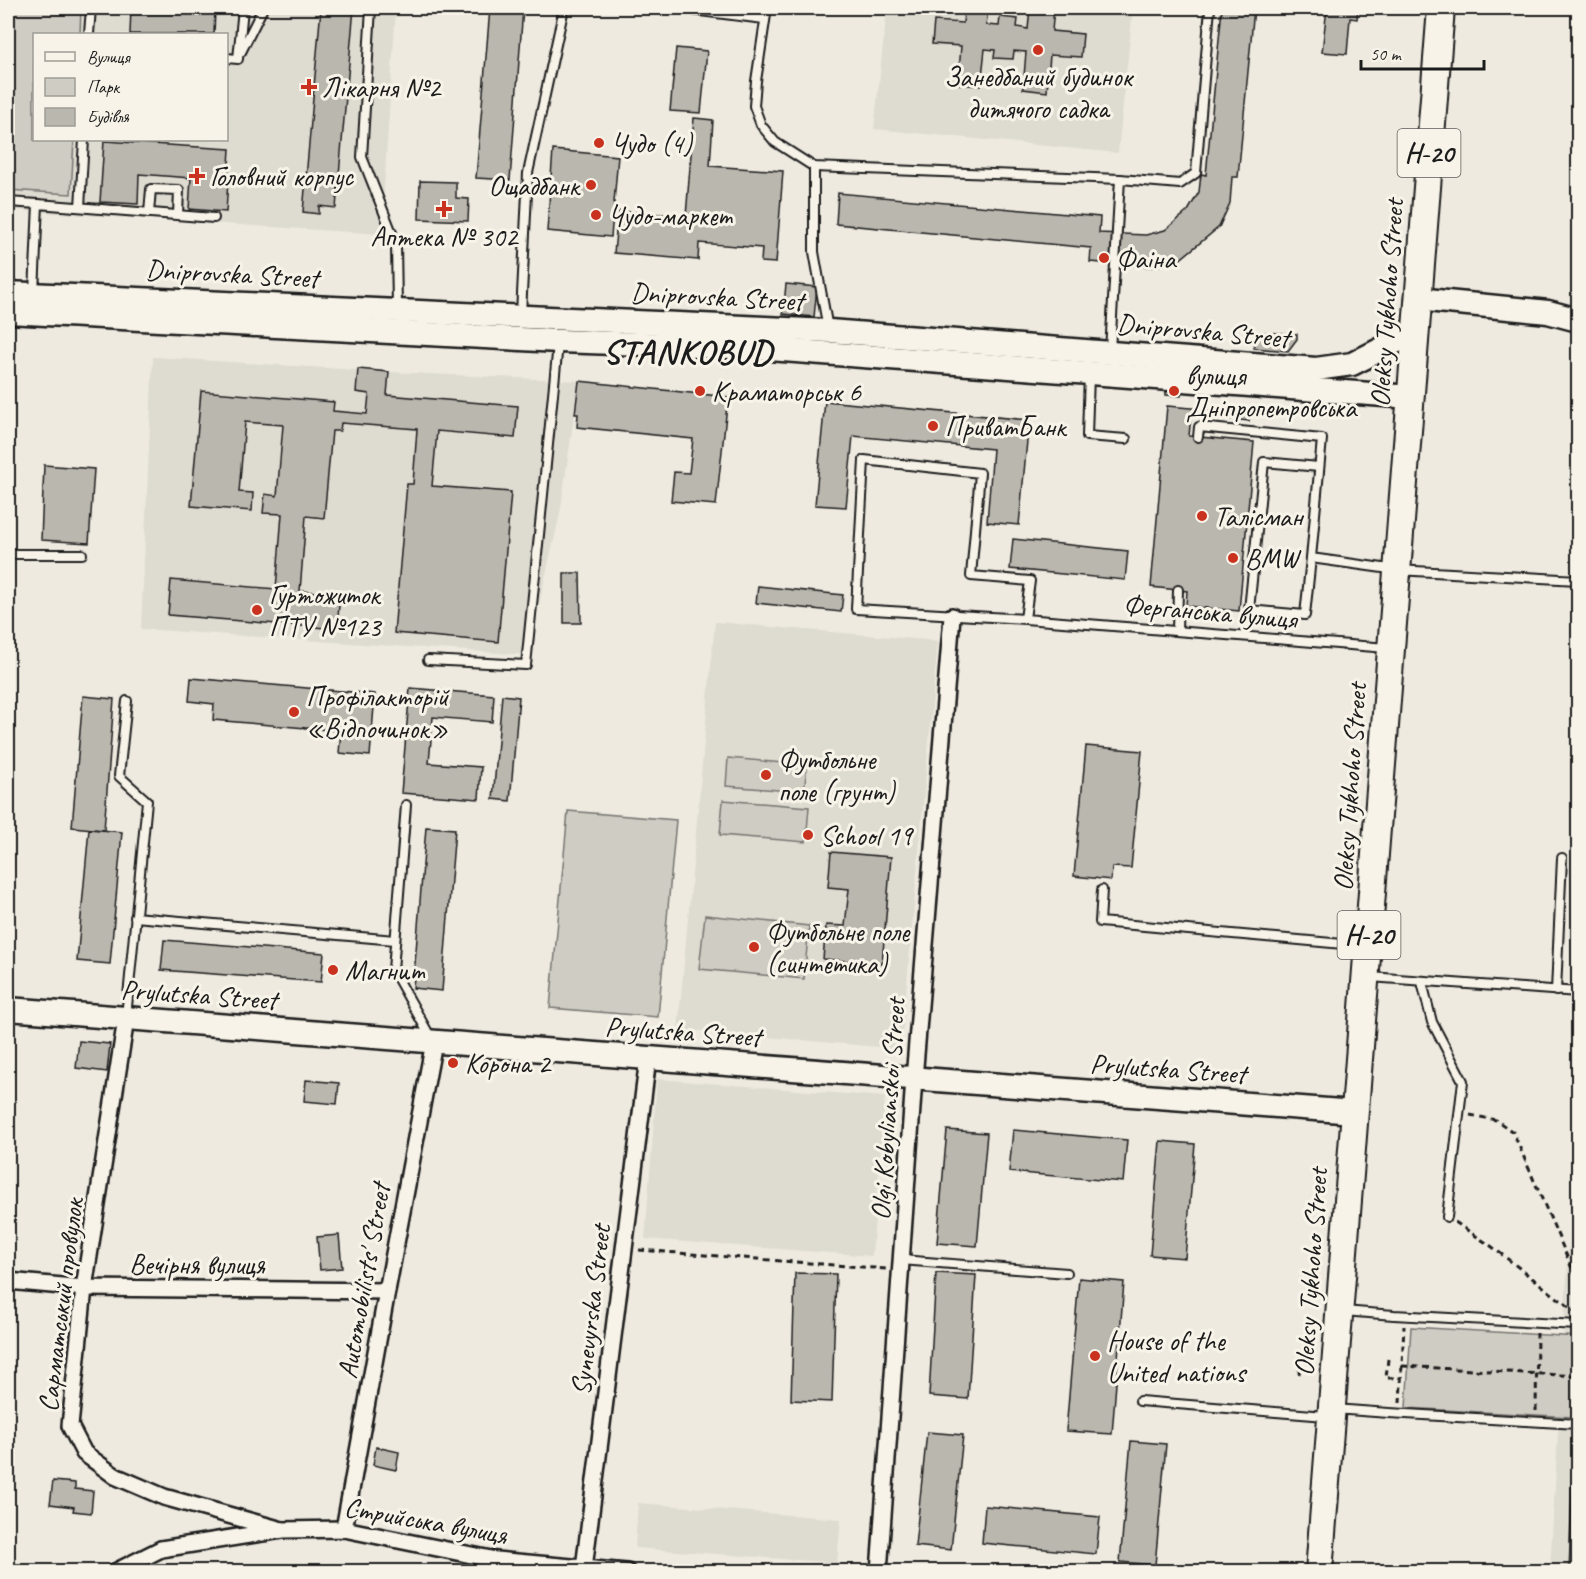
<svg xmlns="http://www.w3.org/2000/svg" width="1586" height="1579" font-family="Caveat,sans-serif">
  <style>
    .built { fill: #dedbd1; fill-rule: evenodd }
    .green { fill: #cfccc3; stroke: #767470; stroke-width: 1.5 }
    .building { fill: #bab7af; stroke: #1c1c1c; stroke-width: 1.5 }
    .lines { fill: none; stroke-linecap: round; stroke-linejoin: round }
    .lane-casing { stroke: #1c1c1c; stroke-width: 12 }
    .street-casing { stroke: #1c1c1c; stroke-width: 20 }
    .secondary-casing { stroke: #1c1c1c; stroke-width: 27 }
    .primary-casing { stroke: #1c1c1c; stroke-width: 30 }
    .path { stroke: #1c1c1c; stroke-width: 3; stroke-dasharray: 6 4.5; stroke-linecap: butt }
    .lane { stroke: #f7f3e8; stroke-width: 8 }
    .street { stroke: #f7f3e8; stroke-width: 15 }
    .secondary { stroke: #f7f3e8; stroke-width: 22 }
    .primary { stroke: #f7f3e8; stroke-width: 26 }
    .poi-dot { fill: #c8321e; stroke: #f7f3e8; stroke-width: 2 }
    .labels { text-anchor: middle; stroke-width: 6; stroke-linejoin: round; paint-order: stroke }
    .shield { fill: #f7f3e8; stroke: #5e5c59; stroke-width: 1.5 }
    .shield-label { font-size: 27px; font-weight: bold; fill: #1c1c1c }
    .poi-label { font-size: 28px; fill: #1c1c1c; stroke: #f7f3e8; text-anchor: start }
    .street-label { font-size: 28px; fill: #1c1c1c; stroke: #f7f3e8 }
    .district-label { font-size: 34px; font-weight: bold; letter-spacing: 1.5px; fill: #1c1c1c; stroke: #f7f3e8 }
  </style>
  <rect width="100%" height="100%" fill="#eeeae0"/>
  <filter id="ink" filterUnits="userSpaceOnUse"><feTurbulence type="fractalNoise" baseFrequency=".0167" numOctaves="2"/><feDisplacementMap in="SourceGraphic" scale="12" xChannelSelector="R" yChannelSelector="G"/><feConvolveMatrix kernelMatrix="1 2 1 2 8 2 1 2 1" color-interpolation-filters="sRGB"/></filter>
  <g filter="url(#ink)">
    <!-- built -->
    <g class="built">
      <path d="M8 8H396L381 234 8 210ZM34 34H226V140H34Z"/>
      <polygon points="887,8 1133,8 1118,153 874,129"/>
      <polygon points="153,357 389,372 579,381 560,514 527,655 141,629"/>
      <polygon points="715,622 938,641 901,1049 678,1029"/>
      <polygon points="657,1079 885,1097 872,1256 645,1239"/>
      <polygon points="1578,1084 1578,1571 1550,1571"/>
      <polygon points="638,1503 841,1519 837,1563 635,1548"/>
    </g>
    <!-- green -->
    <g class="green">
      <polygon points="11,8 81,8 80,34 34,34 34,140 74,140 71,194 8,190 8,69"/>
      <polygon points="728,758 807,765 804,792 726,786"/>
      <polygon points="723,800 809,807 806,842 720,835"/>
      <polygon points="568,811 676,820 658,1017 550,1008"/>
      <polygon points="705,915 809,926 804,979 699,969"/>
      <polygon points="1411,1327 1578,1337 1574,1417 1406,1408"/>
    </g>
    <!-- building -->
    <g class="building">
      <polygon points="131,8 176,8 215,10 214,34 130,34"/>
      <polygon points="321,8 354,8 336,208 319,206 319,214 303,212"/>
      <polygon points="490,8 523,8 510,180 476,178"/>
      <polygon points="964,8 988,8 986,25 999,26 1000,17 1018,19 1017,27 1028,29 1030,8 1054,8 1052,31 1083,34 1081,57 1050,55 1047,92 1023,89 1026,52 1014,51 1013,59 994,58 995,50 985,49 981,86 958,84 961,46 932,44 934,21 963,23"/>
      <polygon points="1222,8 1254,8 1238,177 1232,177 1230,203 1219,227 1178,261 1153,267 1090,262 1091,248 836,224 838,193 1100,217 1099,233 1146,235 1165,230 1188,211 1199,192 1201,174 1206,175"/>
      <polygon points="1327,8 1358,8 1357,19 1350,18 1347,54 1322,52"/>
      <polygon points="676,48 707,51 701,113 670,111"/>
      <polygon points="694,118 713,120 710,166 783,171 776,263 761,262 762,248 699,243 698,260 614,253 618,211 686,216"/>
      <polygon points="104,141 230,149 226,212 189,209 191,178 139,174 138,204 100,202"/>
      <polygon points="553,150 618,156 611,237 547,231"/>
      <polygon points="420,181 456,182 456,198 469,199 468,221 419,219"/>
      <polygon points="786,284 817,287 814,317 783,314"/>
      <polygon points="1255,332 1297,334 1297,339 1288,351 1254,348"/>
      <polygon points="358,369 389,372 387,395 518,406 515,438 437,431 432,486 511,492 498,642 394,633 407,484 413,484 417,429 341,423 340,431 332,431 324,518 306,516 300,591 340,594 337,629 168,615 171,580 276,589 282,514 263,513 265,494 277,496 283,425 245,422 239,492 253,493 252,511 191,506 201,391 334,402 333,411 367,414 369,394 356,392"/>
      <polygon points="579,381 728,397 716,505 671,501 674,472 689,473 693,439 577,427 578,414 575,414"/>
      <polygon points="1166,386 1182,387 1181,396 1166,395"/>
      <polygon points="825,401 1029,420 1019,525 987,522 993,449 853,436 846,507 815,505"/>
      <polygon points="1167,406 1250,413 1249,421 1191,415 1189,436 1254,442 1239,611 1186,606 1187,591 1151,587"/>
      <polygon points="44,465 94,469 89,543 41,540"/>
      <polygon points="1013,539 1128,551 1125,580 1010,569"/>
      <polygon points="564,573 580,573 581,623 564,623"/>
      <polygon points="758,586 843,595 841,612 756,603"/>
      <polygon points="191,678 375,694 370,756 339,753 341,731 213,720 214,704 189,701"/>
      <polygon points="410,688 494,695 492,722 433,717 429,763 481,767 479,799 401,793"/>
      <polygon points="502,695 519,697 510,801 493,799"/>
      <polygon points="83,696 114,699 104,830 72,827"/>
      <polygon points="1086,746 1142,751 1131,868 1112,867 1111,880 1074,876"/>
      <polygon points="426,827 455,829 442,991 413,988"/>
      <polygon points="89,829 122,832 110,964 77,961"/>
      <polygon points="831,852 891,857 882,964 823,959 826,925 845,926 849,889 828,887"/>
      <polygon points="164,940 324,953 321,982 161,970"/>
      <polygon points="79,1041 110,1044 107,1072 76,1068"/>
      <polygon points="306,1080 339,1083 337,1104 304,1101"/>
      <polygon points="947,1130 987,1133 977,1246 937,1243"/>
      <polygon points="1013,1130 1127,1140 1123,1182 1009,1172"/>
      <polygon points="1160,1141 1195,1144 1185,1258 1150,1255"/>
      <polygon points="339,1235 342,1268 320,1270 317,1237"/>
      <polygon points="795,1273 836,1274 832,1402 791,1400"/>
      <polygon points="936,1273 976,1275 968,1399 929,1396"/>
      <polygon points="1079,1278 1124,1282 1112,1434 1066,1431"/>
      <polygon points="927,1432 963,1435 951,1550 915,1546"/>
      <polygon points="1131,1441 1166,1444 1155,1565 1120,1562"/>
      <polygon points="376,1447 399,1452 396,1470 373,1465"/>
      <polygon points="1573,1464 1578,1464 1578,1572 1569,1572"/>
      <polygon points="53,1481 75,1483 75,1489 93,1491 91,1513 73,1511 74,1507 50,1504"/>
      <polygon points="985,1506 1100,1517 1096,1554 982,1543"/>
    </g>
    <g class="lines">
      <!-- lane casing -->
      <g class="lane-casing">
        <g id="lane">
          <polyline points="371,8 362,157 396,243 397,308"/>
          <polyline points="676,8 764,19"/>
          <polyline points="767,8 756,81 754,106 761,125 775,142 814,167 1120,179 1180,184 1196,173 1210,8"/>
          <polyline points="89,34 91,8"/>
          <polyline points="241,52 263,8"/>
          <polyline points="226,58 238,59 243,8"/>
          <polyline points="814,167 814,252 828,329"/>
          <polyline points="8,202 38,204"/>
          <polyline points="80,207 84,140"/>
          <polyline points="149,213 151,189 179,190 178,215"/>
          <polyline points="34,293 38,204 214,218"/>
          <polyline points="521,314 528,173 564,8"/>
          <polyline points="1110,351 1120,179"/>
          <polyline points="1089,374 1087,436 1126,439"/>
          <polyline points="1198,437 1199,427 1322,439 1311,558 1397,570 1578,580"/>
          <polyline points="8,554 82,554"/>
          <polyline points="1311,558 1305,615 1249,610 1264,462 1319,467"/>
          <polyline points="1025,619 1030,581 971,576 980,473 864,460 856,609 1025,619 1387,648"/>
          <polyline points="1177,631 1178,590"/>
          <polyline points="428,660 526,665 558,344"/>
          <polyline points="406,805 393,970 431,1038"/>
          <polyline points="1102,890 1100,922 1365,946"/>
          <polyline points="135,917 395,940"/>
          <polyline points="1370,977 1578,992"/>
          <polyline points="1422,982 1432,1022 1463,1081 1447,1217"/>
          <polyline points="1556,991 1562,858"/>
          <polyline points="126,1017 147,801 119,776 127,701"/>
          <polyline points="901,1260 1067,1273"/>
          <polyline points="1343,1311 1394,1315 1578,1325"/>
          <polyline points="1140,1401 1326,1416"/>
          <polyline points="1334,1409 1389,1413 1578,1424"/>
        </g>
      </g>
      <!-- street casing -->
      <g class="street-casing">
        <g id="street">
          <polyline points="126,1019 84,1288 70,1426 84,1453 115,1476 164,1497 282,1530"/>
          <polyline points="8,1281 84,1288 387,1291"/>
          <polyline points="344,1529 387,1291 434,1042"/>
          <polyline points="584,1568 648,1058"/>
          <polyline points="115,1572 161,1549 282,1530 344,1529 496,1560 627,1572"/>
          <polyline points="879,1572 914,1079 952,616"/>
        </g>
      </g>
      <!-- secondary casing -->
      <g class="secondary-casing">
        <g id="secondary">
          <polyline points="8,293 829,331 1316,369 1352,364 1415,332"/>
          <polyline points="1417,299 1548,312 1578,320"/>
          <polyline points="8,312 559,341 756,348 1411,397"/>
          <polyline points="8,1009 1354,1112"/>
        </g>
      </g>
      <!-- primary casing -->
      <g class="primary-casing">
        <polyline id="primary" points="1319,1572 1441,8"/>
      </g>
      <!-- path -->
      <g class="path">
        <polyline points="1470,1115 1496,1120 1513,1132 1578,1282"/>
        <polyline points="1455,1222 1491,1246 1577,1313"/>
        <polyline points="639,1250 887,1269"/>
        <polyline points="1388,1359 1386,1378 1401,1378"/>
        <polyline points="1402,1366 1578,1376"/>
        <polyline points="1299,1374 1301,1352"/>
        <polyline points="1400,1403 1404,1326"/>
        <polyline points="1536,1411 1537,1333"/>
      </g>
      <!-- lane -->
      <use href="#lane" class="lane"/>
      <!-- street -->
      <use href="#street" class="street"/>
      <!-- secondary -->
      <use href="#secondary" class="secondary"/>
      <!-- primary -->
      <use href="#primary" class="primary"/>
    </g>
  </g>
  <!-- markers -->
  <g class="poi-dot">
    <circle cx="1038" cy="50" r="6"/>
    <path d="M306 78h6v6h6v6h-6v6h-6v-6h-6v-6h6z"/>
    <circle cx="599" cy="143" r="6"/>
    <path d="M194 167h6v6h6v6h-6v6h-6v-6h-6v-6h6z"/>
    <circle cx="591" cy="185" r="6"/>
    <path d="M441 200h6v6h6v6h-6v6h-6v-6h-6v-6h6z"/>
    <circle cx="596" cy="215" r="6"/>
    <circle cx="1104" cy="258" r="6"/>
    <circle cx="700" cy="391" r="6"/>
    <circle cx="1174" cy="391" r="6"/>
    <circle cx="933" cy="426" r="6"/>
    <circle cx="1202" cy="516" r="6"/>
    <circle cx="1233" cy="558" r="6"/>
    <circle cx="257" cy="610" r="6"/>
    <circle cx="294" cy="712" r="6"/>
    <circle cx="766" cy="775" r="6"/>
    <circle cx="808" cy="835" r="6"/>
    <circle cx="754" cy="947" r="6"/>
    <circle cx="333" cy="970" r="6"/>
    <circle cx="453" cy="1063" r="6"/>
    <circle cx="1095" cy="1356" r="6"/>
  </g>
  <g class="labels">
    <!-- shield labels -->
    <g class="shield">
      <rect x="1397.5" y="129" width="63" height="48" rx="4.5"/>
      <rect x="1337.5" y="911" width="63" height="48" rx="4.5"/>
    </g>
    <g class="shield-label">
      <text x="1429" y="162">Н-20</text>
      <text x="1369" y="944">Н-20</text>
    </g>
    <!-- poi labels -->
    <g class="poi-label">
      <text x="1038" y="86" text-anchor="middle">Занедбаний будинок<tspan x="1038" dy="32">дитячого садка</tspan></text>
      <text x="322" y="97">Лікарня №2</text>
      <text x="611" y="153">Чудо (4)</text>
      <text x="210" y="186">Головний корпус</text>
      <text x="579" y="195" text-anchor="end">Ощадбанк</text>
      <text x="608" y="225">Чудо-маркет</text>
      <text x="444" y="246" text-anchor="middle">Аптека № 302</text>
      <text x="1116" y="268">Фаіна</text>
      <text x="1186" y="385">вулиця<tspan x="1186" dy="32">Дніпропетровська</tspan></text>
      <text x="712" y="401">Краматорськ 6</text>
      <text x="945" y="436">ПриватБанк</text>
      <text x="1214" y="526">Талісман</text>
      <text x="1245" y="568">BMW</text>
      <text x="269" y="604">Гуртожиток<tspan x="269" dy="32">ПТУ №123</tspan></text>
      <text x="306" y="706">Профілакторій<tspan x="306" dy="32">«Відпочинок»</tspan></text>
      <text x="778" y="769">Футбольне<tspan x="778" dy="32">поле (грунт)</tspan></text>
      <text x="820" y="845">School 19</text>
      <text x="766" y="941">Футбольне поле<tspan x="766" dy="32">(синтетика)</tspan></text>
      <text x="345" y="980">Магнит</text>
      <text x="465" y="1073">Корона 2</text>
      <text x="1107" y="1350">House of the<tspan x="1107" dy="32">United nations</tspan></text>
    </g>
    <!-- street labels -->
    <g class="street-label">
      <text transform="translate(232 273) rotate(3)" y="10">Dniprovska Street</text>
      <text transform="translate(717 296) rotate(3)" y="10">Dniprovska Street</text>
      <text transform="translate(1386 303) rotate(-86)" y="10">Oleksy Tykhoho Street</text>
      <text transform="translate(1203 330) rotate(5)" y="10">Dniprovska Street</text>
      <text transform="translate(1210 611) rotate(5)" y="10">Ферганська вулиця</text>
      <text transform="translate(1349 787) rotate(-86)" y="10">Oleksy Tykhoho Street</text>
      <text transform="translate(199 994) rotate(4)" y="10">Prylutska Street</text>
      <text transform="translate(683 1031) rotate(4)" y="10">Prylutska Street</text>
      <text transform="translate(1168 1068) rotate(4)" y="10">Prylutska Street</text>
      <text transform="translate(887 1109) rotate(-86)" y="10">Olgi Kobylianskoi Street</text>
      <text x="197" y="1274">Вечірня вулиця</text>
      <text transform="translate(1310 1272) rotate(-86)" y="10">Oleksy Tykhoho Street</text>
      <text transform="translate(363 1281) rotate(-80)" y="10">Automobilists' Street</text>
      <text transform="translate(60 1305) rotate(-83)" y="10">Сарматський провулок</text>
      <text transform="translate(590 1310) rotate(-83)" y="10">Synevyrska Street</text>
      <text transform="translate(426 1520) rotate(10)" y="10">Стрийська вулиця</text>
    </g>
    <!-- district labels -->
    <g class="district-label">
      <text x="688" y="363">STANKOBUD</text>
    </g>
  </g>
  <!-- margin -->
  <rect width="1586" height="1579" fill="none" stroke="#f7f3e8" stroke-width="30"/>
  <rect x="15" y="15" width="1556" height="1549" fill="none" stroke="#1c1c1c" stroke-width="2" filter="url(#ink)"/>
  <!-- legend -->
  <rect x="33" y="33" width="195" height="108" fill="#f7f3e8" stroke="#9f9d96" stroke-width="1.5"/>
  <rect x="45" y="52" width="30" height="9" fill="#f7f3e8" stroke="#9f9d96" stroke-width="1.5"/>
  <text x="87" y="63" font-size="18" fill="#1c1c1c">Вулиця</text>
  <rect x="45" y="78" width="30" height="18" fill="#cfccc3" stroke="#9f9d96" stroke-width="1.5"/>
  <text x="87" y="93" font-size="18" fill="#1c1c1c">Парк</text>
  <rect x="45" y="108" width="30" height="18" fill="#bab7af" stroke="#9f9d96" stroke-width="1.5"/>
  <text x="87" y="123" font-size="18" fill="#1c1c1c">Будівля</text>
  <!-- scale -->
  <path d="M1361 60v9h123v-9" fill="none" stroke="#1c1c1c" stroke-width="3"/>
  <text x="1370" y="60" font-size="18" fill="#1c1c1c" stroke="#f7f3e8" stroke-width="4.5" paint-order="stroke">50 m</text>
</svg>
